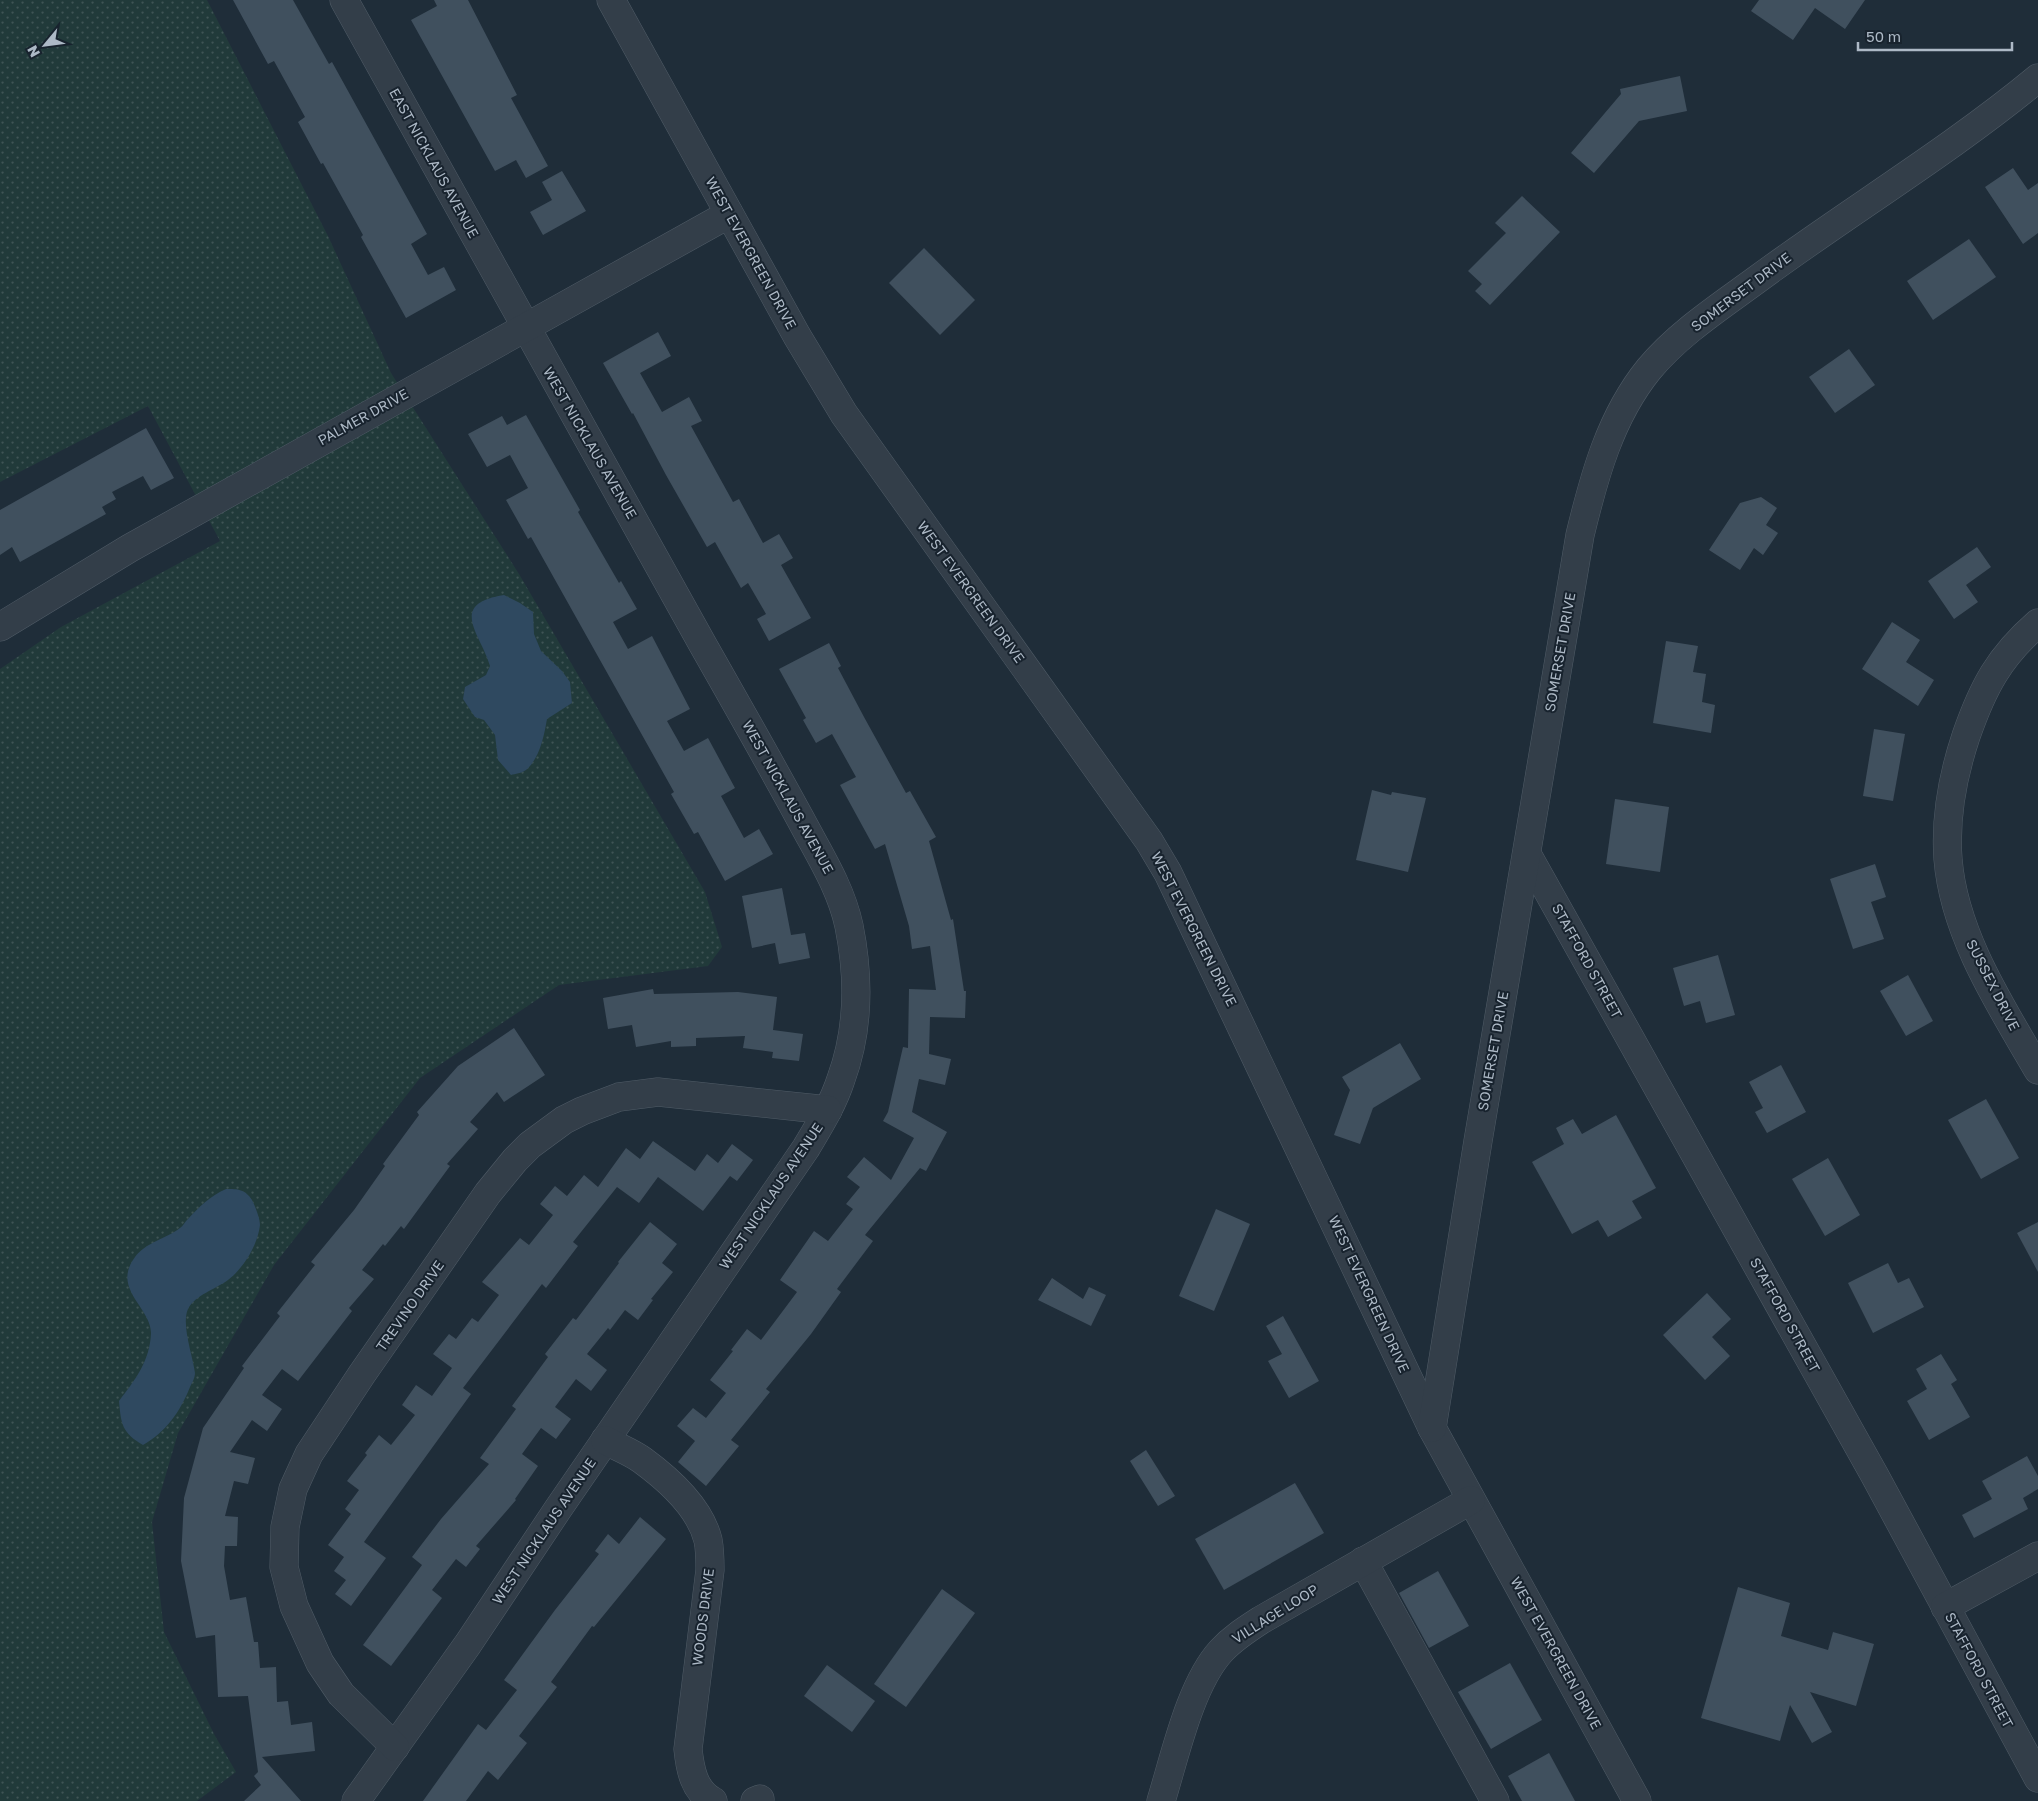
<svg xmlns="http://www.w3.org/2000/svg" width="2038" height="1801" font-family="'Golos Text',sans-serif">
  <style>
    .grass { fill: url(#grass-dots) }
    .water { fill: #2f4960 }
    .building { fill: #40505e }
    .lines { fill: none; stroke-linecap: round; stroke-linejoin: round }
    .minor-casing { stroke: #505c67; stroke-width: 29 }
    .minor { stroke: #333e49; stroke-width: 28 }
    .labels { text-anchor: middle; stroke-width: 4; stroke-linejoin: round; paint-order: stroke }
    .street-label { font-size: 14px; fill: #adb9c6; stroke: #18232e }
  </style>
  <defs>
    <pattern id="grass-dots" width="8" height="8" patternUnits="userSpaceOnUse" patternTransform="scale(1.25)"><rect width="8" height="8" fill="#213a3a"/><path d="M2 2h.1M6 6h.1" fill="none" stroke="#3f5455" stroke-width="1.8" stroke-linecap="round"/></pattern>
  </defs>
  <rect width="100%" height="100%" fill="#1f2d39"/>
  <!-- grass -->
  <polygon class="grass" points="0,0 207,0 328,236 391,373 519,574 705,892 722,947 708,966 559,985 420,1078 274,1265 178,1433 152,1522 164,1632 214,1734 236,1772 197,1801 0,1801 0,669 61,627 220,541 148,406 0,482"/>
  <!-- water -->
  <g class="water">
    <path d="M504 595 520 603 533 612 534 634 541 651 562 671 570 682 572 703 547 719C544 736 540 758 526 770 522 773 515 774 511 775L498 760 495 735 484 720 475 717 463 699 465 687 486 675 490 666C481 634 447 604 504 595Z"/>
    <path d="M226 1189C238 1189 245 1189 252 1200 255 1206 260 1218 260 1225 258 1244 244 1268 228 1280 216 1289 195 1295 188 1309 181 1325 193 1356 195 1373 195 1378 192 1383 190 1387 180 1412 166 1432 143 1445 122 1433 121 1424 119 1401 135 1380 150 1361 151 1333 151 1307 111 1289 135 1257 146 1242 166 1239 180 1228 183 1226 185 1222 187 1220 199 1207 210 1196 226 1189Z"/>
  </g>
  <!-- building -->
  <g class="building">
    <polygon points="233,0 293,0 329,64 332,62 427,234 411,244 428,275 444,267 456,290 406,318 361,237 363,235 323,163 321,164 298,122 305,117 274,61 268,64"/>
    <polygon points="434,0 468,0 517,95 511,98 548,166 526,178 516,160 495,171 411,20 437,6"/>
    <polygon points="1759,0 1865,0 1845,29 1815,8 1793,40 1751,11"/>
    <polygon points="1680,76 1687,111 1639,121 1594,173 1571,153 1621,94 1620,89"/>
    <polygon points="2013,168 2028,190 2038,183 2038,233 2023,244 1985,187"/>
    <polygon points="562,171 586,211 543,235 530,212 552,200 542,182"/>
    <polygon points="1522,196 1560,232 1490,305 1475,291 1482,284 1468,271 1506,233 1495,223"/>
    <polygon points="1969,239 1996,277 1933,320 1907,281"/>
    <polygon points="924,248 975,300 940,335 889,283"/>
    <polygon points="658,332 671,356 640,373 662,412 689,397 702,421 691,426 733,502 739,499 763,543 779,534 793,558 781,565 811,618 769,641 757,619 766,614 748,583 741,588 715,542 707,547 666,475 633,413 632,414 603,363"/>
    <polygon points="1849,349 1875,385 1835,413 1809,377"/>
    <polygon points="526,415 580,510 578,512 619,583 621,581 637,609 613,622 628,649 652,636 690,709 667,721 684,751 708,738 735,788 721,796 744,838 759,829 773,854 725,881 698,832 694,834 671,794 674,792 531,537 528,539 506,500 528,488 510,455 487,467 468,434 502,416 507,425"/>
    <polygon points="146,428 174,478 151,490 143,476 112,492 116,499 102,507 106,514 20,562 12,547 0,555 0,510"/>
    <polygon points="1761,497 1777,508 1766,525 1778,533 1763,555 1754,548 1740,570 1709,550 1740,503"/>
    <polygon points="1977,547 1991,567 1966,585 1978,602 1954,619 1928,581"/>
    <polygon points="1892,622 1920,640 1906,662 1934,680 1918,706 1862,669"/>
    <polygon points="1666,641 1698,646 1693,672 1706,674 1702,702 1715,705 1711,733 1653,723"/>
    <polygon points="829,643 841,666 838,668 864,717 906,793 910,791 936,837 929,841 951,920 953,919 964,991 966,991 965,1018 930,1017 929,1054 951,1059 945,1085 919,1079 912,1112 947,1132 926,1171 920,1168 865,1235 873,1241 837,1289 841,1292 811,1334 766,1389 770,1392 731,1440 739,1446 706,1486 678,1462 695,1441 677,1426 693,1408 706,1418 726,1393 710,1380 733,1351 731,1350 747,1329 761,1340 797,1292 780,1280 814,1231 828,1241 853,1209 846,1204 860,1187 847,1177 864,1157 891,1180 914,1138 883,1121 888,1112 903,1047 908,1048 909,989 936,990 930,946 912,949 909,926 885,844 875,849 840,785 856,777 832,734 816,743 803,720 806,718 779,669"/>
    <polygon points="1874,729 1905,734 1893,801 1863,796"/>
    <polygon points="1372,790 1391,795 1392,792 1426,798 1408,872 1356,860"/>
    <polygon points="1615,799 1669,807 1660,872 1606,864"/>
    <polygon points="1875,864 1886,897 1871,902 1884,939 1853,949 1830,879"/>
    <polygon points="782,888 791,935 805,933 810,958 779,964 775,943 752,948 742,896"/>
    <polygon points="1718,955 1735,1015 1706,1023 1700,1001 1684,1006 1673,968"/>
    <polygon points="1908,975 1933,1021 1906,1036 1880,991"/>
    <polygon points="653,989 654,994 738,992 777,997 773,1030 803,1034 799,1061 772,1058 773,1052 743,1048 745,1036 696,1038 696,1046 671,1047 671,1041 636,1047 632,1025 608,1029 603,998"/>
    <polygon points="514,1028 545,1075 504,1102 497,1092 470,1122 478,1129 447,1164 450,1166 404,1229 401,1226 385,1246 383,1244 362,1270 374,1279 349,1308 352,1311 298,1381 282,1369 262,1395 282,1409 267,1431 252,1420 230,1452 255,1458 248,1484 234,1481 225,1516 238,1517 237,1546 225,1546 224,1566 230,1600 246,1597 254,1642 258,1642 260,1668 276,1667 277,1702 288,1701 291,1725 312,1722 315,1751 262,1757 301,1801 244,1801 261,1785 254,1776 258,1772 248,1696 218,1697 215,1635 196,1638 181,1561 184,1498 203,1428 244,1368 242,1366 280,1316 277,1313 315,1265 311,1262 354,1210 385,1166 383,1164 419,1115 417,1112 458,1066"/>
    <polygon points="1400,1043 1421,1079 1373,1108 1360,1144 1334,1135 1350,1090 1342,1077"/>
    <polygon points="1781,1065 1806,1112 1767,1133 1755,1112 1763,1108 1749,1082"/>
    <polygon points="1986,1099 2019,1158 1981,1179 1948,1120"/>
    <polygon points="1616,1115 1656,1188 1632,1201 1642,1218 1608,1237 1598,1220 1572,1234 1532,1162 1564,1144 1556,1128 1573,1119 1582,1134"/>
    <polygon points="653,1141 695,1171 707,1154 718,1163 732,1144 753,1160 737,1181 730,1176 703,1211 658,1177 639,1203 617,1187 573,1242 578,1246 546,1288 542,1284 463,1388 471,1394 364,1542 386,1558 351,1606 335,1594 346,1580 334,1571 344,1557 328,1545 351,1514 345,1509 359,1490 347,1481 367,1455 365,1453 379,1435 391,1445 415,1415 402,1405 416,1385 432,1396 452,1368 433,1354 449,1334 456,1339 472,1318 478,1322 499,1295 482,1282 520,1238 529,1245 553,1215 540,1204 555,1186 567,1196 584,1175 598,1187 626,1148 640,1159"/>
    <polygon points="1828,1158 1860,1215 1825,1236 1792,1179"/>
    <polygon points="1216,1209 1250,1224 1214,1311 1179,1296"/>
    <polygon points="650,1222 677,1244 662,1263 673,1272 651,1299 653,1300 638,1320 625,1310 610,1330 608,1328 587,1354 607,1370 591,1391 576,1379 555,1407 571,1419 556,1439 541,1428 522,1454 538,1466 515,1499 516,1500 476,1546 480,1549 466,1567 456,1559 432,1590 442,1598 391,1666 363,1645 422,1565 412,1557 441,1519 489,1464 480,1458 516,1409 512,1406 548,1357 545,1354 573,1318 576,1320 619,1263 618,1262"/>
    <polygon points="2038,1222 2038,1272 2017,1233"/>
    <polygon points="1888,1263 1898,1283 1909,1278 1924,1307 1873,1333 1848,1283"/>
    <polygon points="1052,1278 1083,1299 1089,1287 1106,1295 1091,1326 1038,1300"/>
    <polygon points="1707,1293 1731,1319 1712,1337 1730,1356 1705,1380 1663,1335"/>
    <polygon points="1283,1316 1319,1381 1289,1398 1268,1361 1282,1354 1266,1326"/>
    <polygon points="1941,1354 1957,1380 1951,1384 1970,1417 1929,1440 1907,1401 1927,1389 1916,1369"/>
    <polygon points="1146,1450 1175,1496 1158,1506 1130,1461"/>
    <polygon points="2027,1456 2038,1476 2038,1489 2023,1498 2028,1509 1974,1538 1962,1515 1992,1499 1982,1481"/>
    <polygon points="1295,1483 1324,1533 1224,1590 1195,1539"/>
    <polygon points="640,1517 666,1539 594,1627 592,1626 551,1682 557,1687 519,1736 527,1743 498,1780 488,1771 466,1801 423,1801 478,1724 486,1730 517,1690 504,1680 555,1610 599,1554 595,1551 608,1534 619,1544"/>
    <polygon points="1438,1571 1469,1626 1429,1648 1399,1593"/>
    <polygon points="1738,1587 1790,1603 1781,1636 1828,1650 1833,1632 1874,1644 1856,1706 1810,1692 1832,1732 1812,1743 1790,1705 1780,1741 1701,1718"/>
    <polygon points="942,1589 975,1613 906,1707 874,1684"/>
    <polygon points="1510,1663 1542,1720 1491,1749 1458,1692"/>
    <polygon points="827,1665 875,1701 852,1732 804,1696"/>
    <polygon points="1549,1753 1575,1801 1522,1801 1508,1776"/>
  </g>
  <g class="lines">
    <!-- minor casing -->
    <g class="minor-casing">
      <g id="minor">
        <path d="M344 0C463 215 583 430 703 645 736 703 769 761 801 820 819 854 841 888 849 926 859 976 859 1030 841 1079 833 1104 819 1126 806 1148L558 1509 468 1644 356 1801"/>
        <polyline points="611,0 797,336 844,414 1149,841 1168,873 1432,1428 1637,1801"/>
        <path d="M2038 623C1999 657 1983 687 1966 736 1953 775 1945 818 1948 859 1954 935 2001 1006 2038 1070"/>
        <polyline points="0,627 130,548 729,214"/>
        <polyline points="1527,854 1875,1476 2038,1778"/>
        <path d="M1432 1428 1478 1141 1580 535C1594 477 1610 417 1649 369 1679 333 1721 306 1759 278 1850 211 1951 150 2038 78"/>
        <path d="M605 1440C617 1447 631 1452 642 1460 668 1479 700 1508 708 1540 710 1550 710 1560 710 1570L688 1749C690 1769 694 1791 713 1801"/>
        <polyline points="1363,1561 1495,1801"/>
        <polyline points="1945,1607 2038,1556"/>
        <polyline points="395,1747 341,1694 320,1663 294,1606 284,1567 285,1527 293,1489 309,1454 362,1374 488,1193 515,1160 530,1145 564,1120 582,1111 619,1097 658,1092 828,1110"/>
        <polyline points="755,1801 760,1799"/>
        <path d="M1161 1801C1175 1756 1190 1685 1221 1651 1233 1638 1247 1629 1261 1620L1471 1500"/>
      </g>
    </g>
    <!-- minor -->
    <use href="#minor" class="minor"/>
  </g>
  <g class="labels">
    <!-- street labels -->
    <g class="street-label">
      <text transform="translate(434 163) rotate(61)" y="5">EAST NICKLAUS AVENUE</text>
      <text transform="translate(751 253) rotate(61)" y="5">WEST EVERGREEN DRIVE</text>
      <text transform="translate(1741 292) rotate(-37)" y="5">SOMERSET DRIVE</text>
      <text transform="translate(363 417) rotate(-29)" y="5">PALMER DRIVE</text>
      <text transform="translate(590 443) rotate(60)" y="5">WEST NICKLAUS AVENUE</text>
      <text transform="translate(971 592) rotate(54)" y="5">WEST EVERGREEN DRIVE</text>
      <text transform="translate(1560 652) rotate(-80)" y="5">SOMERSET DRIVE</text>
      <text transform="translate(788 797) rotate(61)" y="5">WEST NICKLAUS AVENUE</text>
      <text transform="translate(1194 929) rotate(63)" y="5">WEST EVERGREEN DRIVE</text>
      <text transform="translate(1587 961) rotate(61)" y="5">STAFFORD STREET</text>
      <text transform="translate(1993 985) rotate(63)" y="5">SUSSEX DRIVE</text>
      <text transform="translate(1493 1051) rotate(-80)" y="5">SOMERSET DRIVE</text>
      <text transform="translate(771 1196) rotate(-56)" y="5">WEST NICKLAUS AVENUE</text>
      <text transform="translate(1369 1294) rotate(65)" y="5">WEST EVERGREEN DRIVE</text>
      <text transform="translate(410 1306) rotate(-55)" y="5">TREVINO DRIVE</text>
      <text transform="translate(1785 1315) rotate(61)" y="5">STAFFORD STREET</text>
      <text transform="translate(544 1531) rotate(-56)" y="5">WEST NICKLAUS AVENUE</text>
      <text transform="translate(1275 1614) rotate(-32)" y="5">VILLAGE LOOP</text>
      <text transform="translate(703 1617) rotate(-83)" y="5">WOODS DRIVE</text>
      <text transform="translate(1556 1653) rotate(61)" y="5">WEST EVERGREEN DRIVE</text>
      <text transform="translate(1979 1670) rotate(62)" y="5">STAFFORD STREET</text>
    </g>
  </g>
  <!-- north arrow -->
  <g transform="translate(45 45) rotate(241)" stroke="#18232e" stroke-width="4" paint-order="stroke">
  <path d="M0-4L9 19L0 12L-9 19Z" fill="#adb9c6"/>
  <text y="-8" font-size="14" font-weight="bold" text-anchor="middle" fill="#adb9c6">N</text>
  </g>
  <!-- scale -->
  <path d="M1858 42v8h154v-8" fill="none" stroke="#adb9c6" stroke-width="2.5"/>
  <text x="1866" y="42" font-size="15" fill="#adb9c6" stroke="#18232e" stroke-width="4" paint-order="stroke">50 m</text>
</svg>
